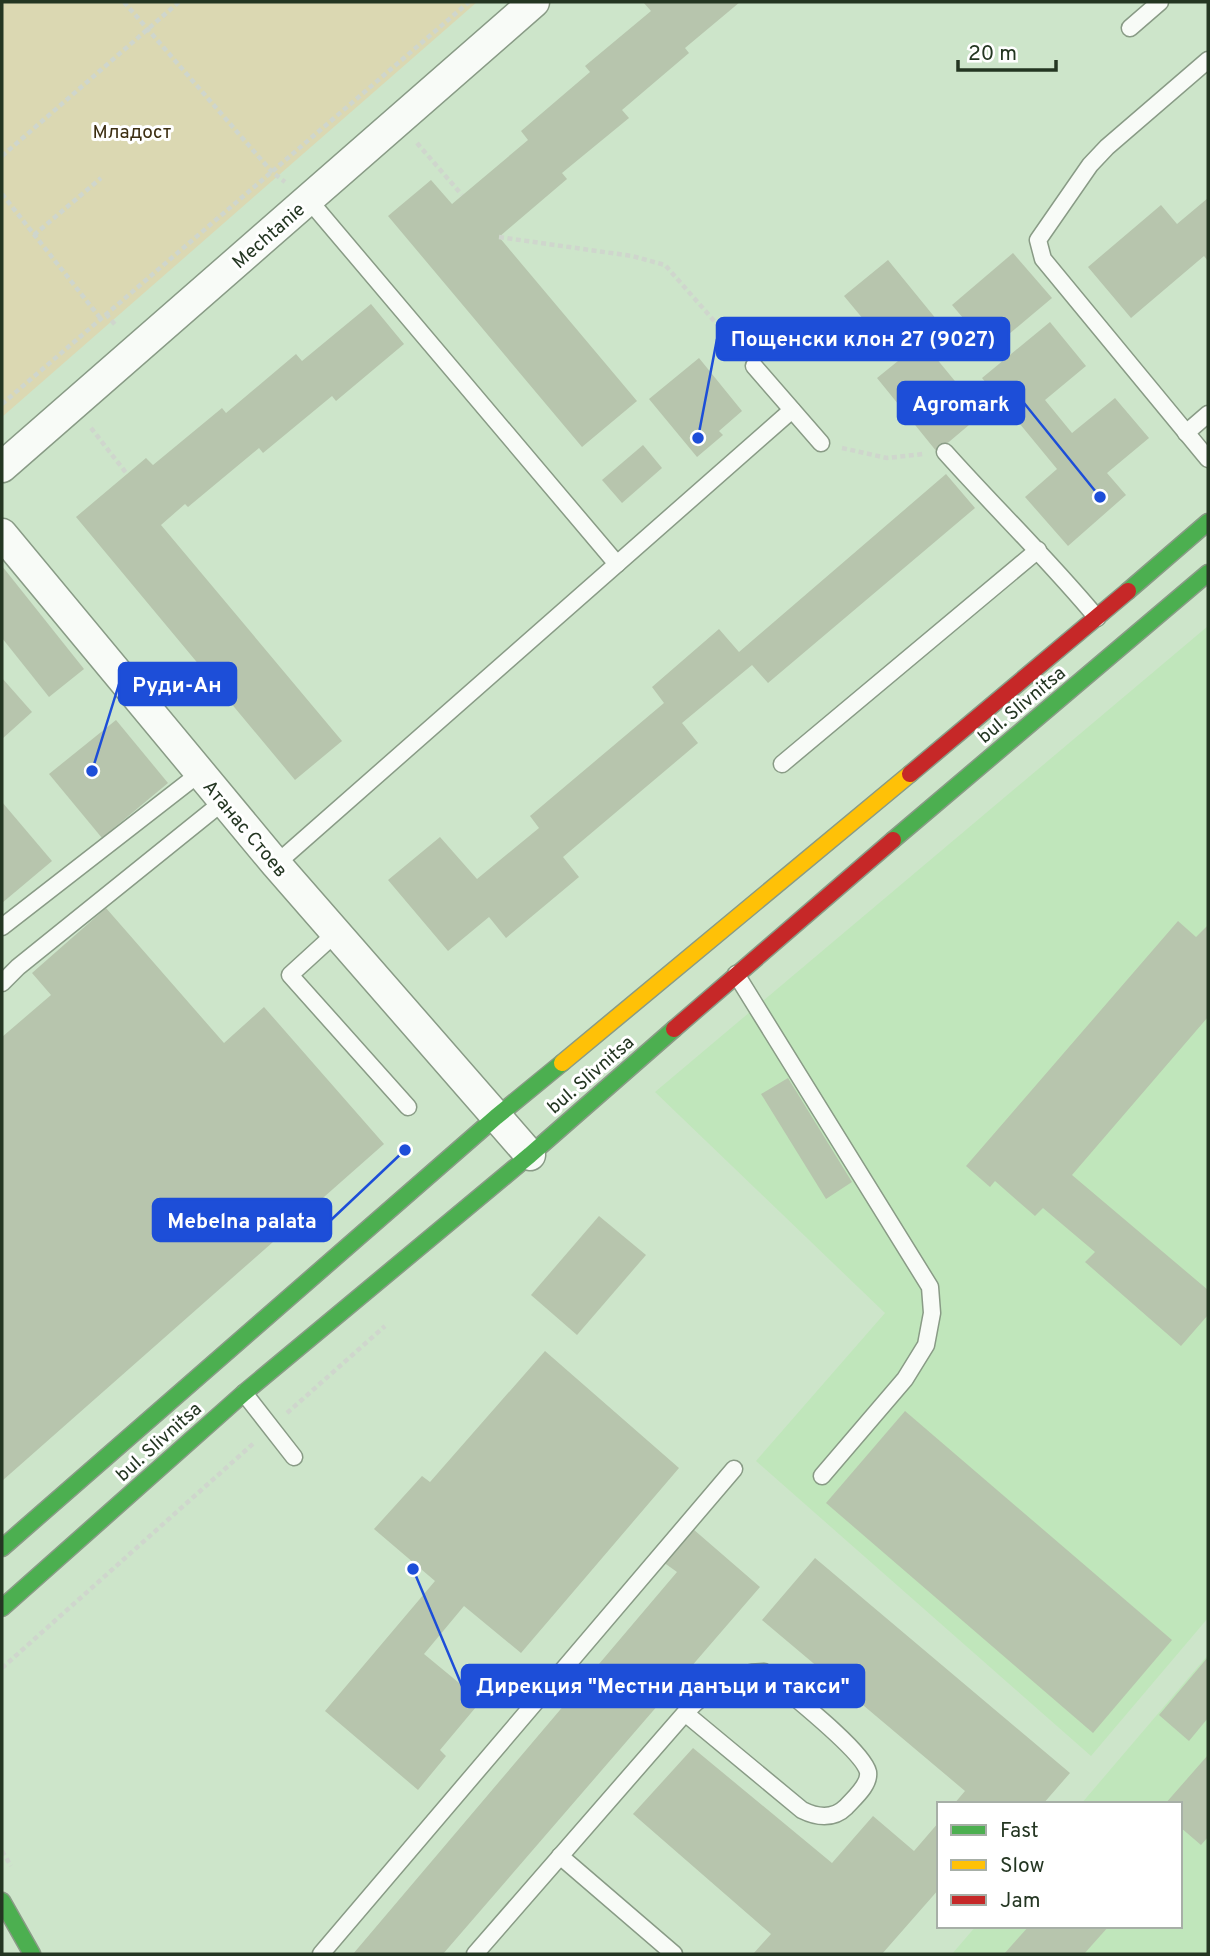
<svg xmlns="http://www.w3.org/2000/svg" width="1210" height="1956" font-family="Overpass,sans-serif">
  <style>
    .built { fill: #c0e6bb }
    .green { fill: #dbd8b2 }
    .building { fill: #b7c5ad }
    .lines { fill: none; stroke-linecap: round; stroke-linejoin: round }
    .lane-casing { stroke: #899b86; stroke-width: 19 }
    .street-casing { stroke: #899b86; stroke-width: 33 }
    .fast-casing { stroke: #899b86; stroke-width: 19 }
    .slow-casing { stroke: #899b86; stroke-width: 19 }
    .jam-casing { stroke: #899b86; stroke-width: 19 }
    .path { stroke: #cfd6cd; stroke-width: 4.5; stroke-dasharray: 5 3.5; stroke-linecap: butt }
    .lane { stroke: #f8fbf7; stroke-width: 16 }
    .street { stroke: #f8fbf7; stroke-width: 30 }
    .fast { stroke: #4caf50; stroke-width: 16 }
    .slow { stroke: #ffc107; stroke-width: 16 }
    .jam { stroke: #c62828; stroke-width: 16 }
    .labels { text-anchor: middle; stroke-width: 6; stroke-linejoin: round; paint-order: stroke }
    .park-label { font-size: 19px; fill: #3c2e12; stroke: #fff }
    .street-label { font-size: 19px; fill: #243622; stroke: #fff }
    .leader { fill: none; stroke: #1d4ed8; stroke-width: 2.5 }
    .callout-dot { fill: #1d4ed8; stroke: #fff; stroke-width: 2.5 }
    .callout { fill: #1d4ed8; stroke: #1d4ed8; stroke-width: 2.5 }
    .callout-label { font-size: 21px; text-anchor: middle; font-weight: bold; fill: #fff }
  </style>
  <rect width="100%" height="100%" fill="#cde5ca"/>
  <!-- built -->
  <g class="built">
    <polygon points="1208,626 1208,1618 1091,1756 756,1461 885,1313 655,1092"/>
    <polygon points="1208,1655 1208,1954 952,1954 976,1926 1180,1926 1180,1804 1081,1804"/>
  </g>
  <!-- green -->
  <polygon class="green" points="2,2 477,2 2,417"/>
  <!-- building -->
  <g class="building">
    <polygon points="643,2 740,2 685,48 689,53 622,110 629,118 562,173 567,179 499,237 637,401 582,447 388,216 431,180 452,204 528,140 521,131 590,72 585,66 651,11"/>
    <polygon points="1208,198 1208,261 1204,256 1131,318 1088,267 1161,205 1177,224"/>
    <polygon points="1013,253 1052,298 990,350 952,305"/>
    <polygon points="888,260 941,325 922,341 982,414 937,452 877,378 898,361 844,296"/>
    <polygon points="371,304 404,344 336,401 332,396 263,453 259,448 188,507 185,504 161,525 342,741 295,780 76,517 146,458 153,465 222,408 226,413 296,354 302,361"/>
    <polygon points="1050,322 1086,366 1045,400 1072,433 1115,398 1149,438 1107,473 1126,495 1068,546 1025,497 1057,469 982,378"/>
    <polygon points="699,358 742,411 719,431 723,435 697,457 649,399"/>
    <polygon points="643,445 662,468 622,503 602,480"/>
    <polygon points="946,474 975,508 768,683 752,665 682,723 698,743 563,857 579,877 506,938 489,917 448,951 388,880 440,837 477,879 539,828 530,816 664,703 652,687 719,629 739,652"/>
    <polygon points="2,566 84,669 49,697 2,638"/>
    <polygon points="2,678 32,712 2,739"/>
    <polygon points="116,720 168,783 102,838 49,774"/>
    <polygon points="2,802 52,861 2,903"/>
    <polygon points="106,908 224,1043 264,1007 384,1144 2,1481 2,1037 51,995 32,973"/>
    <polygon points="1178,921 1196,937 1208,925 1208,1017 1072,1175 1208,1290 1208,1315 1181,1346 1085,1262 1095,1252 1043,1208 1035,1216 995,1181 990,1187 966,1166"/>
    <polygon points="788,1078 852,1182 826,1199 761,1094"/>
    <polygon points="599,1216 646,1255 577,1335 531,1295"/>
    <polygon points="545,1351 679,1468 521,1653 464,1606 424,1654 481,1701 440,1750 446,1756 418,1790 325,1711 435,1581 374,1529 422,1476 430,1482"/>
    <polygon points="905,1411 1172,1640 1093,1733 826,1503"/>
    <polygon points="693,1529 760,1587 443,1954 353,1954 677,1572 663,1562"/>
    <polygon points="815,1558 1070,1773 1043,1804 954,1804 965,1791 762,1620"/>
    <polygon points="1208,1657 1208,1718 1189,1741 1159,1715"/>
    <polygon points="693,1748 832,1863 873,1816 914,1851 939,1822 939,1889 882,1954 753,1954 771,1934 633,1814"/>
    <polygon points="1208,1755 1208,1837 1201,1845 1180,1827 1180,1804 1165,1804"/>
    <polygon points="1029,1926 1109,1926 1084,1954 1004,1954"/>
  </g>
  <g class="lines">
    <!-- lane casing -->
    <g class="lane-casing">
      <g id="lane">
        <polyline points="1130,28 1160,2"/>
        <polyline points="1208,60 1107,147 1090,165 1038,240 1043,259 1208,459"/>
        <polyline points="308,199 617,564"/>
        <polyline points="754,366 821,443"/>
        <polyline points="1186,433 1208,414"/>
        <path d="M945 452C995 508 1049 560 1097 618"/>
        <polyline points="782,764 1038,550"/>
        <polyline points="276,864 792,410"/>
        <polyline points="2,927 200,773"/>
        <polyline points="336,933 290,975 408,1107"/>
        <polyline points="736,974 930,1287 932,1313 926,1345 905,1379 822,1476"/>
        <polyline points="2,983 18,967 224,801"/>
        <polyline points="244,1393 294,1457"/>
        <polyline points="560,1856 674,1954"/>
        <polyline points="321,1954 734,1469"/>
        <path d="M475 1954 685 1713C708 1690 730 1672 764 1672 785 1690 863 1750 868 1772 870 1785 854 1798 846 1807 833 1820 816 1817 802 1810L685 1713"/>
      </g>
    </g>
    <!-- street casing -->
    <g class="street-casing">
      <g id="street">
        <polyline points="2,467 534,2"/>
        <polyline points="2,534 276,864 530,1155"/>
      </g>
    </g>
    <!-- fast casing -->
    <g class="fast-casing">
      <g id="fast">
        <polyline points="1128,591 1208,522"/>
        <polyline points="893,840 1208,573"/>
        <polyline points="2,1548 496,1117 562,1063"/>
        <polyline points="2,1608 244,1393 530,1155 674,1029"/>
        <polyline points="2,1901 32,1954"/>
      </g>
    </g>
    <!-- slow casing -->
    <g class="slow-casing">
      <polyline id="slow" points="562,1063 910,774"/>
    </g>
    <!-- jam casing -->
    <g class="jam-casing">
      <g id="jam">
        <polyline points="910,774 1128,591"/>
        <polyline points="674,1029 893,840"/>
      </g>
    </g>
    <!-- path -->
    <g class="path">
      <polyline points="124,2 272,172 285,182"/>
      <polyline points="417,143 462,195"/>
      <polyline points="2,156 179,2"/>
      <polyline points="2,194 101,319"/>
      <polyline points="34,235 101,178"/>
      <polyline points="499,237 632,256 665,265 738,348"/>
      <polyline points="106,314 117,327"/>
      <polyline points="2,404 469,2"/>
      <polyline points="91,428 127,474"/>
      <polyline points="842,448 887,458 923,454"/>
      <polyline points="287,1413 385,1326"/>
      <polyline points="2,1668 255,1442"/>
      <polyline points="2,1851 11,1866"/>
    </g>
    <!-- lane -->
    <use href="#lane" class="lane"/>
    <!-- street -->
    <use href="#street" class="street"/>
    <!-- fast -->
    <use href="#fast" class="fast"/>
    <!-- slow -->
    <use href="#slow" class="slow"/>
    <!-- jam -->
    <use href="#jam" class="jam"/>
  </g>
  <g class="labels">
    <!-- park labels -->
    <g class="park-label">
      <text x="132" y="138">Младост</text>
    </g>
    <!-- street labels -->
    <g class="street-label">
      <text transform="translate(268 235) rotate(-41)" y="7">Mechtanie</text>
      <text transform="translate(1021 704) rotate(-40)" y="7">bul. Slivnitsa</text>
      <text transform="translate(246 828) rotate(50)" y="7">Атанас Стоев</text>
      <text transform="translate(590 1074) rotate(-41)" y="7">bul. Slivnitsa</text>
      <text transform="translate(158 1441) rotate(-42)" y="7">bul. Slivnitsa</text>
    </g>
  </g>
  <!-- callouts -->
  <path class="leader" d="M698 438L717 339M1100 497L1024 403M92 771L119 684M405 1150L331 1220M413 1569L462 1686"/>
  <g class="callout-dot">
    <circle cx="698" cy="438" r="7"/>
    <circle cx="1100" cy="497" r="7"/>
    <circle cx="92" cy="771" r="7"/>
    <circle cx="405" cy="1150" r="7"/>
    <circle cx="413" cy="1569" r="7"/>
  </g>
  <g class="callout">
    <rect x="717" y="318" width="292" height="42" rx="7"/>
    <rect x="898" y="382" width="126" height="42" rx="7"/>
    <rect x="119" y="663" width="117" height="42" rx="7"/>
    <rect x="153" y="1199" width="178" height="42" rx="7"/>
    <rect x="462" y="1665" width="402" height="42" rx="7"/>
  </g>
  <g class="callout-label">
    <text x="863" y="346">Пощенски клон 27 (9027)</text>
    <text x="961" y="411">Agromark</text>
    <text x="177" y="692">Руди-Ан</text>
    <text x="242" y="1228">Mebelna palata</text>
    <text x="663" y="1693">Дирекция "Местни данъци и такси"</text>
  </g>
  <!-- border -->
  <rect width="1210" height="1956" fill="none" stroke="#243622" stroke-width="7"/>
  <!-- legend -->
  <rect x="937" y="1802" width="245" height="126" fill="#ffffff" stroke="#a7afa7" stroke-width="2"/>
  <rect x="951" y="1825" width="35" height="10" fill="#4caf50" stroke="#a7afa7" stroke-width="2"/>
  <text x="1000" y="1837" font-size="21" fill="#243622">Fast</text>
  <rect x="951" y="1860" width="35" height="10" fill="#ffc107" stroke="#a7afa7" stroke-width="2"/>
  <text x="1000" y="1872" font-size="21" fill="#243622">Slow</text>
  <rect x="951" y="1895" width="35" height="10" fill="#c62828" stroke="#a7afa7" stroke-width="2"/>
  <text x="1000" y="1907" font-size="21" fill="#243622">Jam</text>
  <!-- scale -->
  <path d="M958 60v10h98v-10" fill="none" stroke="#243622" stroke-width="3.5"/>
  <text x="968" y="60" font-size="21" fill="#243622" stroke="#ffffff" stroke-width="5" paint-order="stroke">20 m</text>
</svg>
